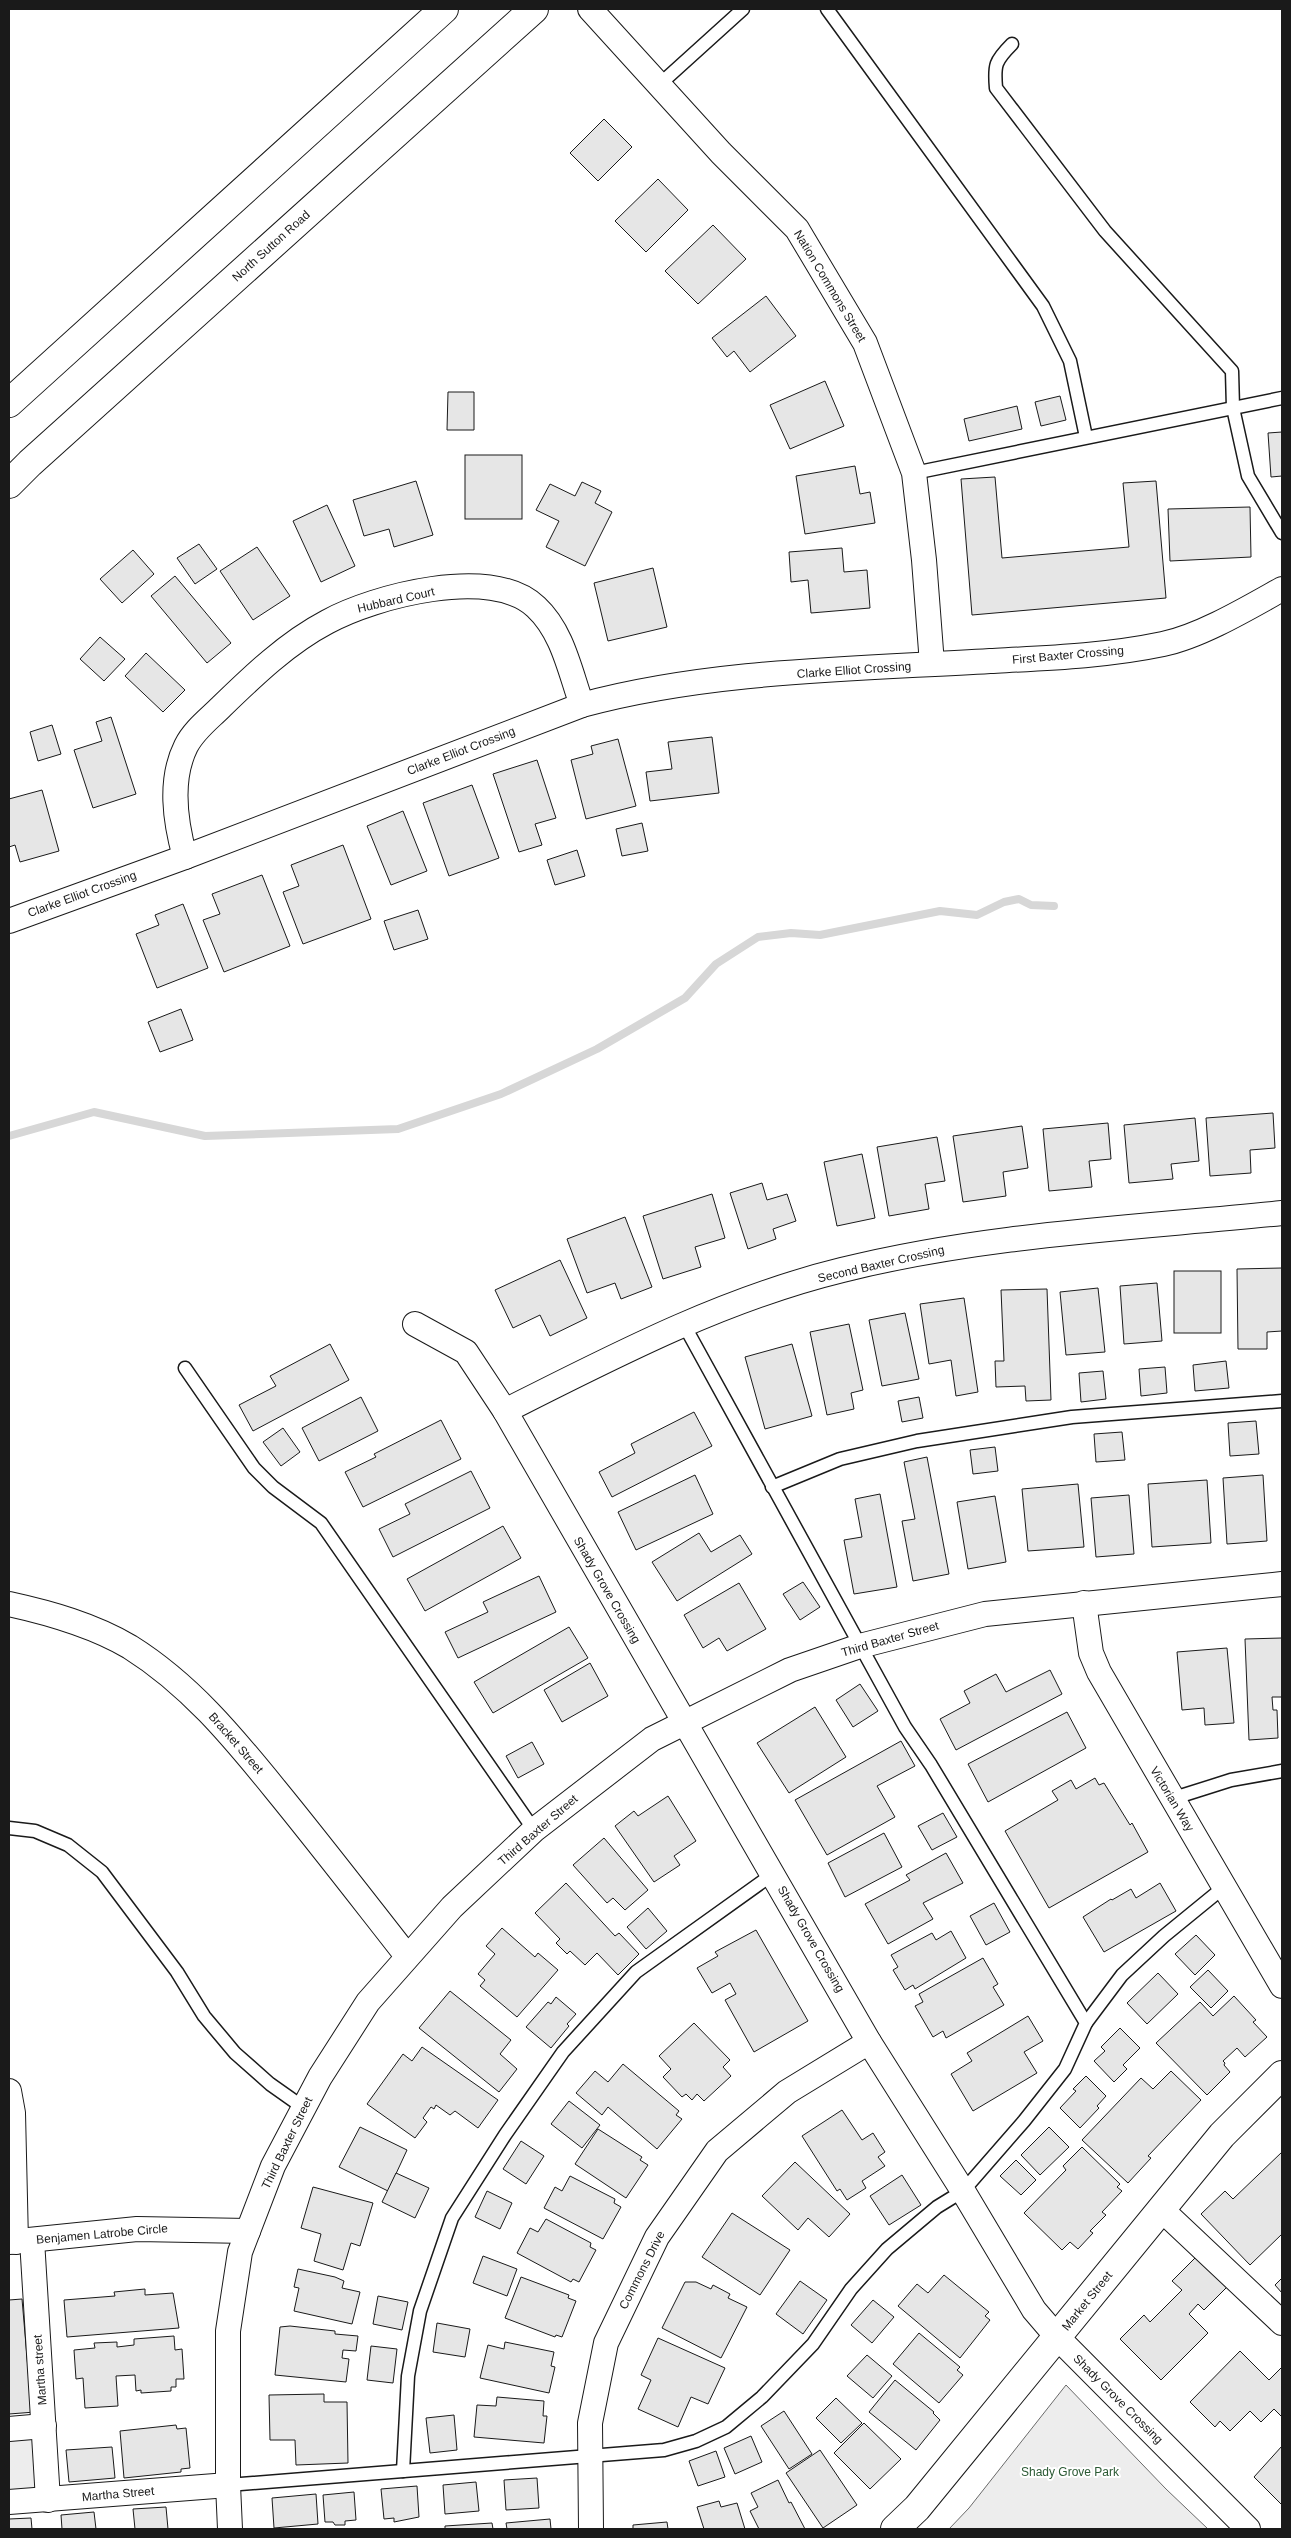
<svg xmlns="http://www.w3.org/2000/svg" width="1291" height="2538" font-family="Helvetica,sans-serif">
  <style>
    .built { fill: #ededed; stroke: #6a6a6a }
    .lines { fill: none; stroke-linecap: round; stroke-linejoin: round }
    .stream { stroke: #d7d7d7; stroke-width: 8 }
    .building { fill: #e6e6e6; stroke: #1a1a1a }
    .lane-casing { stroke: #1a1a1a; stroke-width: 15 }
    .street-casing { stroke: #1a1a1a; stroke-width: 26 }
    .secondary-casing { stroke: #1a1a1a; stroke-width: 30 }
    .lane { stroke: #fff; stroke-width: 12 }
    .street { stroke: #fff; stroke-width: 24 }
    .secondary { stroke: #fff; stroke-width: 28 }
    .labels { text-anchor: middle; stroke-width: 4; stroke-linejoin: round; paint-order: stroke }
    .street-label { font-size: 12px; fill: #1a1a1a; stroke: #fff }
    .park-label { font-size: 12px; fill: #2b5a34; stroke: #fff }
  </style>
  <rect width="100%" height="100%" fill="#fff"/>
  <!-- built -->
  <g class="built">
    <polygon points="1066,2385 1166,2489 1208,2529 949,2529 969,2508"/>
    <polygon points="9,2436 34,2436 41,2479 35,2490 9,2493"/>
  </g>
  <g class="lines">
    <!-- stream -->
    <polyline class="stream" points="9,1136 94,1112 205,1136 398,1129 501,1094 597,1049 685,998 716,964 758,937 791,933 820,935 940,911 977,915 1004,902 1019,899 1031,905 1054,906"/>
  </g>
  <!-- building -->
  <g class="building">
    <polygon points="604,119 632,147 598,181 570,153"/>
    <polygon points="658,179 688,210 646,252 615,221"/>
    <polygon points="713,225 746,259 698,304 665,271"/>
    <polygon points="766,296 796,336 750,372 734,351 727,357 712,338"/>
    <polygon points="825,381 844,426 790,449 770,405"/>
    <polygon points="448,392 474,392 474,430 447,430"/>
    <polygon points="1060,396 1066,420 1041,426 1035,402"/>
    <polygon points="1017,406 1022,429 969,441 964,419"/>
    <polygon points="1282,432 1282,476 1271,477 1268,433"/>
    <rect x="465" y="455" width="57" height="64"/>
    <polygon points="855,466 860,494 870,492 875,523 805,534 796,476"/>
    <polygon points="995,477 1002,558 1129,547 1123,483 1156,481 1166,598 972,615 961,479"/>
    <polygon points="416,481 433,535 394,547 389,529 364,536 353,500"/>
    <polygon points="582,482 601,491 595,503 612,512 585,566 546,547 559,521 536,510 550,484 575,496"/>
    <polygon points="327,505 355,566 321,582 293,521"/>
    <polygon points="1250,507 1251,557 1170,561 1168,509"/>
    <polygon points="199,544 217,569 195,584 177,558"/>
    <polygon points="257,547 290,596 253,620 220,571"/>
    <polygon points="842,548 844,572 867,570 870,608 811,613 808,580 791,582 789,552"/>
    <polygon points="133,550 154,574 122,603 100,579"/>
    <polygon points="653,568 667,627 608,641 594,583"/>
    <polygon points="175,576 231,643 207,663 151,596"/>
    <polygon points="100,637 125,659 104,681 80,659"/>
    <polygon points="146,653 185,690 163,712 125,676"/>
    <polygon points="111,717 136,794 93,808 74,750 102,741 96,722"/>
    <polygon points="52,725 61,754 38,761 30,732"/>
    <polygon points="712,737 719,793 650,801 646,772 672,769 668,742"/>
    <polygon points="618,739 636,806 586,819 571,760 593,754 591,746"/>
    <polygon points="537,760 556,818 535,824 542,845 519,852 493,774"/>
    <polygon points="472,785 499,858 449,876 423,803"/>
    <polygon points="42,790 59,851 20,862 15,845 9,847 9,799"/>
    <polygon points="403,811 427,871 391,885 367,826"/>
    <polygon points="642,823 648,851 622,856 616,829"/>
    <polygon points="343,845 371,919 303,944 283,892 299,886 291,865"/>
    <polygon points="577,850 585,876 555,885 547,860"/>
    <polygon points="262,875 290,946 224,972 203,920 220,914 212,894"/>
    <polygon points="183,904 208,968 157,988 136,934 159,925 155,915"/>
    <polygon points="418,910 428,939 394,950 384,921"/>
    <polygon points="181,1009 193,1040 160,1052 148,1022"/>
    <polygon points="1273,1113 1275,1148 1250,1150 1251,1173 1210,1176 1206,1118"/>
    <polygon points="1195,1118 1199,1161 1171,1164 1173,1179 1129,1183 1124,1125"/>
    <polygon points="1108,1123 1111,1159 1089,1161 1092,1187 1049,1191 1043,1129"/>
    <polygon points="1022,1126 1028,1168 1003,1172 1006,1196 963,1202 953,1136"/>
    <polygon points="937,1137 945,1181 925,1184 929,1209 889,1216 877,1147"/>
    <polygon points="862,1154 875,1218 837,1226 824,1162"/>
    <polygon points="762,1183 767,1200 787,1194 796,1221 773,1229 776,1239 748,1249 730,1193"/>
    <polygon points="712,1194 725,1238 695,1247 701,1267 663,1279 643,1216"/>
    <polygon points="625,1217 652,1287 621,1299 615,1283 587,1293 567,1239"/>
    <polygon points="560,1260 587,1318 550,1336 540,1315 513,1328 495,1290"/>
    <polygon points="1282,1268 1282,1331 1267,1332 1267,1349 1238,1349 1237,1269"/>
    <rect x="1174" y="1271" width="47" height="62"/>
    <polygon points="1157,1283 1162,1341 1124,1344 1120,1286"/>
    <polygon points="1098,1288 1105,1352 1066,1355 1060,1292"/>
    <polygon points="1047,1289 1051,1400 1026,1401 1025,1386 996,1387 995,1361 1004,1361 1001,1290"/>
    <polygon points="964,1298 978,1392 956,1396 951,1360 929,1364 920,1304"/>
    <polygon points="905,1313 919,1379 882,1386 869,1320"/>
    <polygon points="849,1324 863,1390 851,1393 854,1409 827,1415 810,1332"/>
    <polygon points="330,1344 349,1380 253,1431 239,1405 276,1386 270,1376"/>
    <polygon points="792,1344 812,1416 765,1429 745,1357"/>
    <polygon points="1226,1361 1229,1388 1195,1391 1193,1365"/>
    <polygon points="1165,1367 1167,1393 1141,1396 1139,1369"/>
    <polygon points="1103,1371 1106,1399 1081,1402 1079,1373"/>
    <polygon points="361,1397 378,1431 319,1461 302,1428"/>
    <polygon points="919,1397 923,1418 902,1422 898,1401"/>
    <polygon points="694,1412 712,1446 612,1497 599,1472 635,1453 631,1444"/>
    <polygon points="441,1420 461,1459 363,1507 345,1472 376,1457 374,1454"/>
    <polygon points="1256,1421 1259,1454 1230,1456 1228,1423"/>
    <polygon points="283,1428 300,1452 281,1466 263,1442"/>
    <polygon points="1122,1432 1125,1460 1096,1462 1094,1434"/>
    <polygon points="995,1447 998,1471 973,1474 970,1450"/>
    <polygon points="927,1457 949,1574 913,1581 902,1521 915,1519 904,1462"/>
    <polygon points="471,1471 490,1508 393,1557 379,1529 410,1514 405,1504"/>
    <polygon points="695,1475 713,1514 636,1550 618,1512"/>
    <polygon points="1263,1475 1267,1541 1227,1544 1223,1478"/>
    <polygon points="1207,1480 1211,1543 1152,1547 1148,1484"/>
    <polygon points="1078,1484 1084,1547 1028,1551 1022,1489"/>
    <polygon points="880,1494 897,1587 854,1594 844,1540 862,1537 855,1499"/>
    <polygon points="1129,1495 1134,1554 1096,1557 1091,1498"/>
    <polygon points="995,1496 1006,1562 968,1569 957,1502"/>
    <polygon points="503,1526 521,1558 425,1611 407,1579"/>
    <polygon points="699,1533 711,1552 740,1535 752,1554 677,1601 652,1562"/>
    <polygon points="539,1576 556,1612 458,1658 445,1632 488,1612 483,1602"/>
    <polygon points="803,1582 820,1607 800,1620 783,1594"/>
    <polygon points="739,1583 766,1629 727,1651 719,1638 703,1648 684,1615"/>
    <polygon points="569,1627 588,1658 493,1713 474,1682"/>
    <polygon points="1282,1638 1282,1697 1272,1697 1273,1710 1277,1710 1278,1738 1249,1740 1245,1639"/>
    <polygon points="1227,1648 1234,1723 1205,1725 1204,1708 1182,1710 1177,1652"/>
    <polygon points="590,1663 608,1696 562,1722 544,1690"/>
    <polygon points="1050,1670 1062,1694 956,1750 940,1719 970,1703 964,1691 996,1674 1006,1692"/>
    <polygon points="860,1684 878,1711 853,1727 836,1700"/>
    <polygon points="815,1707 846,1757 789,1793 757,1743"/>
    <polygon points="1067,1712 1086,1748 988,1802 968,1764"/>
    <polygon points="901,1741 915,1766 877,1786 895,1817 827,1855 795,1800"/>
    <polygon points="532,1742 544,1764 518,1778 506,1756"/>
    <polygon points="1095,1778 1099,1785 1104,1783 1130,1825 1132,1823 1148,1852 1049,1908 1005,1831 1058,1800 1052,1791 1071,1780 1076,1789"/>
    <polygon points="668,1796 696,1841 674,1856 680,1865 654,1882 615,1826 634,1811 638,1816"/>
    <polygon points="943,1813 957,1837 932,1850 918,1826"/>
    <polygon points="884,1833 902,1867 845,1897 828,1863"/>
    <polygon points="604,1838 648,1890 625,1910 613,1898 607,1903 573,1865"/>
    <polygon points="946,1853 963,1883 923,1903 933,1919 888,1944 865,1904 910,1880 906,1875"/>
    <polygon points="566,1883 615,1936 619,1933 639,1954 618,1975 597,1953 585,1965 570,1951 567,1954 556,1943 560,1939 535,1913"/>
    <polygon points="1160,1883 1176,1911 1104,1952 1083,1917 1111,1899 1112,1900 1131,1889 1136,1898"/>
    <polygon points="994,1903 1010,1932 986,1945 970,1916"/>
    <polygon points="648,1908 667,1931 646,1949 627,1927"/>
    <polygon points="502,1928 535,1957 538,1953 558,1970 517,2017 480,1986 485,1980 478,1974 495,1954 486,1946"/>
    <polygon points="756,1930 808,2021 754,2052 725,2000 736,1994 730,1983 712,1993 697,1968 718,1956 715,1952"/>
    <polygon points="951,1931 966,1958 915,1989 913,1985 905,1990 893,1970 898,1967 891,1955 932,1933 936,1940"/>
    <polygon points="1196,1935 1215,1955 1195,1975 1175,1954"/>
    <polygon points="983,1958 998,1984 993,1987 1004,2005 946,2038 943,2031 933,2037 915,2006 923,2002 919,1994"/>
    <polygon points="1208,1970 1228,1991 1211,2008 1190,1987"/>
    <polygon points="1158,1973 1178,1994 1147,2024 1127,2003"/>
    <polygon points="450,1991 511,2040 500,2054 517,2069 499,2092 419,2028"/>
    <polygon points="1234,1996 1256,2020 1253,2022 1267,2037 1245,2057 1237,2048 1223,2061 1225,2063 1224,2065 1230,2072 1207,2095 1156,2043 1200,2002 1213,2016"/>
    <polygon points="556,1997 576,2014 567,2024 569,2026 551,2048 526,2027 548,2002 551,2004"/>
    <polygon points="1028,2016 1043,2041 1024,2052 1037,2073 973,2111 951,2074 972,2061 967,2053"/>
    <polygon points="694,2023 730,2060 723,2067 731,2076 704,2101 697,2094 692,2100 686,2094 682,2097 663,2077 671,2069 659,2056"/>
    <polygon points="1120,2028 1140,2048 1123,2065 1127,2069 1114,2082 1094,2061 1105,2051 1101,2047"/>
    <polygon points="422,2047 498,2100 478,2128 455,2111 450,2115 436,2105 434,2109 431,2107 423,2118 427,2122 415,2138 367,2104 403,2054 412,2061"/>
    <polygon points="623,2064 679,2111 676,2115 682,2119 657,2149 608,2107 602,2115 576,2093 595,2071 608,2082"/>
    <polygon points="1171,2071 1201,2100 1148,2156 1151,2158 1128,2183 1082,2140 1141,2078 1153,2089"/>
    <polygon points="1086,2076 1106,2096 1097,2106 1099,2108 1080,2128 1060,2108 1076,2091 1073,2089"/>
    <polygon points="569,2101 600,2125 582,2148 551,2124"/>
    <polygon points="842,2110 862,2140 873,2133 885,2152 878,2157 885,2166 862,2181 866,2188 847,2200 840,2189 837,2191 802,2136"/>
    <polygon points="360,2127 407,2150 388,2191 339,2167"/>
    <polygon points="1049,2127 1069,2147 1040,2175 1021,2155"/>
    <polygon points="598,2129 642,2157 640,2160 648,2165 626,2198 575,2164"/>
    <polygon points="521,2141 544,2156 526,2184 503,2169"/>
    <polygon points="1082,2147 1120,2184 1117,2187 1122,2191 1102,2212 1106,2215 1090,2231 1093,2233 1078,2249 1070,2242 1062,2250 1024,2213 1066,2170 1063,2166"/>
    <polygon points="1282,2152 1282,2234 1250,2265 1201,2214 1225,2191 1233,2199"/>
    <polygon points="1016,2160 1036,2180 1021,2195 1000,2176"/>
    <polygon points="795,2162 850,2214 829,2237 808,2218 798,2230 762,2196"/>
    <polygon points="396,2173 429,2188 415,2218 382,2202"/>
    <polygon points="902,2175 921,2205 889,2225 870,2196"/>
    <polygon points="570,2176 615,2199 614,2203 621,2207 603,2239 544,2208 555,2187 562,2191"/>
    <polygon points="313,2187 373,2203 360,2246 351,2243 343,2270 314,2261 321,2234 301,2228"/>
    <polygon points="487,2191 512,2203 500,2229 475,2217"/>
    <polygon points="732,2213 790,2250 760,2295 702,2257"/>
    <polygon points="546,2219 591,2243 590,2247 596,2250 579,2282 573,2279 571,2282 517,2253 530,2228 538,2232"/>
    <polygon points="483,2256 517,2269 507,2296 473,2283"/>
    <polygon points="1197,2256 1228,2286 1204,2310 1198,2304 1189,2314 1208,2333 1161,2380 1120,2339 1144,2315 1150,2322 1182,2290 1172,2281"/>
    <polygon points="298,2269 335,2277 344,2281 342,2288 360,2292 352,2324 294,2311 299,2288 294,2287"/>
    <polygon points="944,2275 989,2312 985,2316 990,2320 960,2358 898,2306 917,2284 928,2293"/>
    <polygon points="521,2277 569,2295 568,2298 576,2301 562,2337 556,2335 555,2337 505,2318"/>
    <polygon points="1282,2278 1282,2293 1275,2285"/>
    <polygon points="800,2281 827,2300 803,2334 776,2314"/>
    <polygon points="685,2282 696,2282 711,2289 713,2285 730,2294 728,2298 747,2307 721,2358 662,2328"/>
    <polygon points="145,2289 145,2295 173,2293 179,2328 67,2337 64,2300 115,2296 114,2292"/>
    <polygon points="378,2296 408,2302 402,2330 373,2324"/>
    <polygon points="22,2299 30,2392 35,2412 9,2414 9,2300"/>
    <polygon points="873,2300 894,2317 872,2343 851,2325"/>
    <polygon points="437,2323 470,2329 465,2357 433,2352"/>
    <polygon points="290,2326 335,2331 335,2334 358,2336 356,2351 343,2350 342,2358 349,2359 346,2382 275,2375 280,2327"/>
    <polygon points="919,2333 960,2367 957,2370 963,2375 939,2403 893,2364"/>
    <polygon points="174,2336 175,2350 182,2349 184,2379 176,2379 176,2387 171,2387 171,2391 141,2393 141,2390 136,2391 135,2375 116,2376 118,2406 85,2408 83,2378 76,2379 74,2350 95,2348 94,2343 117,2342 117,2347 134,2345 134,2339"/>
    <polygon points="658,2338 725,2368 708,2404 691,2397 678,2427 638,2409 651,2380 641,2375"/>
    <polygon points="505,2342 554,2352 551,2366 555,2367 549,2393 480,2378 488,2345 504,2349"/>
    <polygon points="371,2346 397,2349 393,2383 367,2380"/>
    <polygon points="1240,2351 1269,2380 1282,2367 1282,2417 1274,2409 1261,2422 1250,2411 1230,2431 1220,2421 1215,2427 1190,2402"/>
    <polygon points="867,2355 892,2376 873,2398 847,2376"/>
    <polygon points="895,2380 934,2412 933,2413 940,2420 916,2450 869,2412"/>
    <polygon points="324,2394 324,2402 347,2402 348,2463 296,2465 295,2440 270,2440 269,2395"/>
    <polygon points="497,2397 544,2401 543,2416 547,2416 544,2443 474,2437 477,2405 496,2406"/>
    <polygon points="836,2398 862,2423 841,2443 816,2418"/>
    <polygon points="784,2411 812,2454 789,2469 761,2426"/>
    <polygon points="454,2415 457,2450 430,2453 426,2418"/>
    <polygon points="864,2423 901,2459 870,2489 834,2453"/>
    <polygon points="176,2425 177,2429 186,2428 190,2468 181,2469 181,2472 124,2478 120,2431"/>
    <polygon points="751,2436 762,2462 735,2474 724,2448"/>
    <polygon points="1282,2446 1282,2505 1254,2477"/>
    <polygon points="112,2447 115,2478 69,2482 66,2450"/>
    <polygon points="820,2450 857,2505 823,2528 786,2473"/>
    <polygon points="716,2451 725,2477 698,2486 689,2461"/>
    <polygon points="537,2478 539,2508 506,2510 504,2480"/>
    <polygon points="778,2480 789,2503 791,2502 805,2529 759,2529 750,2511 758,2507 751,2493"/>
    <polygon points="476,2482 479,2511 445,2514 443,2485"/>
    <polygon points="417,2486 419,2517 394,2522 394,2518 384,2519 381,2489"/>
    <polygon points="354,2492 356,2520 345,2521 345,2525 335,2525 333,2522 325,2522 323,2495"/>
    <polygon points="316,2494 318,2524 274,2528 272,2498"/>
    <polygon points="719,2501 721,2507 737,2503 745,2529 704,2529 697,2507"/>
    <polygon points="166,2507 168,2529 135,2529 133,2509"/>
    <polygon points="94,2512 96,2529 62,2529 61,2515"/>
    <polygon points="31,2518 32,2529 9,2529 9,2519"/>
    <polygon points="550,2519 551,2529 507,2529 506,2523"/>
    <polygon points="667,2522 668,2529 633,2529 633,2525"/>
    <polygon points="492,2523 493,2529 445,2529 445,2526"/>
  </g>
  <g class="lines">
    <!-- lane casing -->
    <g class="lane-casing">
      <g id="lane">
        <polyline points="827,9 1043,306 1070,361 1086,437"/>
        <path d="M1012 44C995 61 994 65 996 88L1105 231 1232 371 1233 408 1248 476 1282 533"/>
        <polyline points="659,85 743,9"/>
        <polyline points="914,473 1282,398"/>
        <polyline points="185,1368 254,1468 273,1487 321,1523 534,1830"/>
        <polyline points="772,1487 840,1459 917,1441 1072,1417 1282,1401"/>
        <polyline points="1171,1799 1231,1780 1282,1771"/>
        <polyline points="9,1828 35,1831 68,1845 102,1872 177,1972 204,2016 235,2053 270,2084 304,2108"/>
        <polyline points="1086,2023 1122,1975 1164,1936 1224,1887"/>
        <polyline points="403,2471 408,2376 420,2311 452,2218 505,2135 563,2052 636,1972 773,1874"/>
        <polyline points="228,2485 664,2450 696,2441 726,2427 762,2397 813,2344 851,2289 887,2249 937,2207 963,2191 1024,2121 1065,2069 1086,2023 931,1765 905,1727 683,1323"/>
      </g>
    </g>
    <!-- street casing -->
    <g class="street-casing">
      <g id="street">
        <polyline points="590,9 721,153 797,229 865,343 914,473 924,560 932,664"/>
        <path d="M185 857C175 821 169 780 186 746 194 730 209 719 221 707 253 676 287 643 327 622 374 596 492 565 536 607 563 632 570 672 582 705"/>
        <path d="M9 921 185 857 582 705C710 670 857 669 990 661 1048 658 1106 656 1163 644 1201 636 1248 608 1282 589"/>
        <polyline points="415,1324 466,1352 505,1411 869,2042 963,2191 1034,2310 1058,2338 1248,2529"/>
        <path d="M505 1411C614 1356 723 1299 842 1270 986 1234 1135 1228 1282 1213"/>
        <polyline points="1084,1603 1091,1653 1099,1672 1282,1986"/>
        <path d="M9 1604C50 1613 93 1625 130 1647 189 1684 232 1736 275 1789 320 1844 363 1900 407 1956"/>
        <polyline points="9,2091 13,2113 16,2242"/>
        <polyline points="1162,2210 1282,2323"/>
        <polyline points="32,2240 48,2500"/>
        <polyline points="9,2242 137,2229 248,2231"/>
        <polyline points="9,2429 44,2426"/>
        <polyline points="9,2502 228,2485"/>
        <polyline points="230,2529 228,2485 228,2331 240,2252 273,2166 320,2077 368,2002 452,1907 534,1830 652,1739 790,1670 860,1646 985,1614 1282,1584"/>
        <polyline points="591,2529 590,2423 606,2343 657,2237 717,2151 787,2092 869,2042"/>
      </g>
    </g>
    <!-- secondary casing -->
    <g class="secondary-casing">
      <g id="secondary">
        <polyline points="9,403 444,9"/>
        <polyline points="9,484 30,463 534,9"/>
        <polyline points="895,2529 917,2508 1222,2135 1282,2075"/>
      </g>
    </g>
    <!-- lane -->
    <use href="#lane" class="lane"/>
    <!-- street -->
    <use href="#street" class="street"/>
    <!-- secondary -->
    <use href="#secondary" class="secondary"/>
  </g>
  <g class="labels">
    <!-- street labels -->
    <g class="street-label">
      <text transform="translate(271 246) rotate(-42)" y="4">North Sutton Road</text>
      <text transform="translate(830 286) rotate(59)" y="4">Nation Commons Street</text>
      <text transform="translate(396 600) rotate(-13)" y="4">Hubbard Court</text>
      <text transform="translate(1068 655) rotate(-5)" y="4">First Baxter Crossing</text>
      <text transform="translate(854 670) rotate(-4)" y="4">Clarke Elliot Crossing</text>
      <text transform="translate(461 751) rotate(-21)" y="4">Clarke Elliot Crossing</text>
      <text transform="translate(82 894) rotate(-20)" y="4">Clarke Elliot Crossing</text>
      <text transform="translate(881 1264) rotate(-13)" y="4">Second Baxter Crossing</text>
      <text transform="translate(607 1590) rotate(60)" y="4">Shady Grove Crossing</text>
      <text transform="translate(890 1639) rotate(-16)" y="4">Third Baxter Street</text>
      <text transform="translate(236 1743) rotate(49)" y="4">Bracket Street</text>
      <text transform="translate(1172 1799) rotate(59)" y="4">Victorian Way</text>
      <text transform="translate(538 1830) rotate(-41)" y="4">Third Baxter Street</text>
      <text transform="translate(811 1939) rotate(60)" y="4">Shady Grove Crossing</text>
      <text transform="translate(287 2143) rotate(-64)" y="4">Third Baxter Street</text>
      <text transform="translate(102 2234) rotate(-5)" y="4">Benjamen Latrobe Circle</text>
      <text transform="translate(642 2270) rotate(-63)" y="4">Commons Drive</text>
      <text transform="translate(1087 2301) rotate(-51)" y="4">Market Street</text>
      <text transform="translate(40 2370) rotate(-94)" y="4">Martha street</text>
      <text transform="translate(1118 2399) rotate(45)" y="4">Shady Grove Crossing</text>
      <text transform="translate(118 2494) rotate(-5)" y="4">Martha Street</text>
    </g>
    <!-- park labels -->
    <g class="park-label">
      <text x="1070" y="2476">Shady Grove Park</text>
    </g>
  </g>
  <!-- border -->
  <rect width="1291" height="2538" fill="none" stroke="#1a1a1a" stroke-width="20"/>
</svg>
